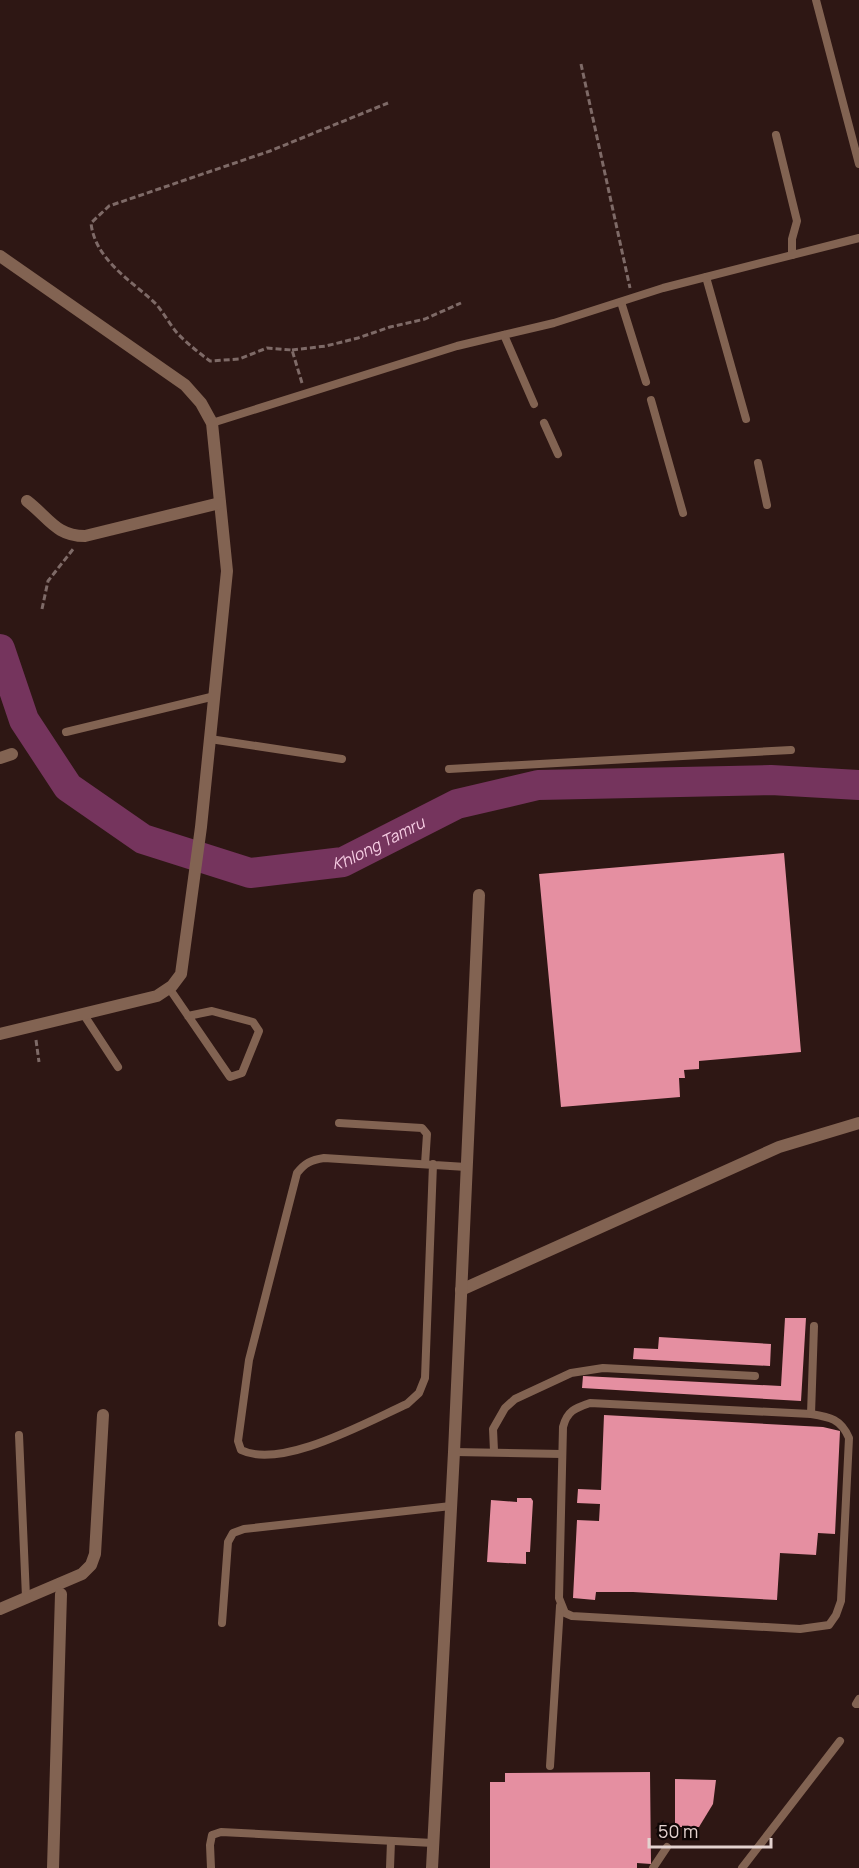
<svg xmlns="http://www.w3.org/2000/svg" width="859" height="1868" font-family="Manrope,sans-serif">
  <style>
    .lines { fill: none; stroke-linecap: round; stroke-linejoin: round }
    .river { stroke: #75345d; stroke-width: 30 }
    .building { fill: #e58fa1 }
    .path { stroke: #7e6a67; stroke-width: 3; stroke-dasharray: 6 3; stroke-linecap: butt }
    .lane { stroke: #826352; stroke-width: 8 }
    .street { stroke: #826352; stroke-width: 12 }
    .labels { text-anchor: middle; stroke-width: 6; stroke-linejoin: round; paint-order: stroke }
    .water-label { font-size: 16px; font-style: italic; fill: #f7cee4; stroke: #0f0605 }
  </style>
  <rect width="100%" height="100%" fill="#2e1714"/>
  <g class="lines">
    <!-- river -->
    <path class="river" id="s1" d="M0 649 24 720 68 787 143 839 250 873 343 862 457 804 538 785 771 780 859 785"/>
  </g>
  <!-- building -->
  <g class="building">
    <polygon points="784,853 801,1052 699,1061 699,1069 684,1070 685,1078 679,1078 680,1097 561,1107 539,874"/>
    <polygon points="785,1318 806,1318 801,1401 582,1388 583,1376 781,1386"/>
    <polygon points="659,1337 771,1344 770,1366 633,1359 634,1348 658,1349"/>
    <polygon points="604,1415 823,1427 840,1431 835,1534 818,1533 816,1555 780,1553 777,1600 633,1592 596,1592 595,1600 573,1598 577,1520 599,1521 600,1504 577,1503 578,1489 601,1490"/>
    <polygon points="517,1498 531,1498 533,1501 530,1552 526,1552 526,1564 487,1562 491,1500 517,1502"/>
    <polygon points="650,1772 651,1864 637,1863 637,1868 490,1868 490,1782 505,1782 505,1773"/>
    <polygon points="675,1779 716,1780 713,1804 699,1827 675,1827"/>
  </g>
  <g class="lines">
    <!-- path -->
    <g class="path">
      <polyline points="581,64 630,288"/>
      <polyline points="292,350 326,346 358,338 390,327 425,319 461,303"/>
      <path d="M302 383 292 350 267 348 239 359 210 361C199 353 188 344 178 334 170 325 164 313 156 304 131 280 95 260 91 223L109 206 270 151 388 103"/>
      <polyline points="42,609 48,581 74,548"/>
      <polyline points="36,1040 39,1062"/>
    </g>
    <!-- lane -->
    <g class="lane">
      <polyline points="816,0 859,164"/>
      <polyline points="776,135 797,221 792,239 792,255"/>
      <polyline points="706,277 746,419"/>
      <polyline points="621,302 646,382"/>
      <polyline points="504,335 534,404"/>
      <polyline points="651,400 683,513"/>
      <polyline points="212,423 457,346 554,323 663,288 859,238"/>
      <polyline points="544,423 558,454"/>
      <polyline points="758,463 767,505"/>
      <polyline points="66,732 215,696"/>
      <polyline points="210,739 342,759"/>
      <polyline points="449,769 791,750"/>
      <polyline points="169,988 230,1077 242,1073 259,1031 253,1022 212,1011 188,1016"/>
      <polyline points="84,1015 118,1067"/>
      <polyline points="339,1123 422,1128 427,1134 425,1164"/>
      <path d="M433 1164 425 1378 419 1393 407 1404C367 1422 281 1470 241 1450L238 1441 249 1360 297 1173C305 1163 311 1160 324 1158L466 1167"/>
      <path d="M590 1403 811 1414C830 1417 841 1419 849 1438L841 1601 836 1615 829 1625 800 1629 572 1616 565 1613 559 1598 563 1427C567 1411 575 1408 590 1403Z"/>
      <polyline points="811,1414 814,1326"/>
      <polyline points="19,1435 26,1597"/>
      <polyline points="494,1451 493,1429 505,1408 515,1399 571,1373 603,1368 755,1376"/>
      <polyline points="454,1452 562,1454"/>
      <polyline points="222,1623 228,1542 233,1533 244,1529 451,1506"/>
      <polyline points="859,1699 856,1704 859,1704"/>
      <polyline points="550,1766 560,1606"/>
      <polyline points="211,1868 210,1845 212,1835 221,1832 433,1843"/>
      <polyline points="390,1868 391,1841"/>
      <polyline points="653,1868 667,1847"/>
      <polyline points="742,1868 840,1741"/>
    </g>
    <!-- street -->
    <g class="street">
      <polyline points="0,256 185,385 201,403 212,423 227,571 201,827 181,974 172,986 157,996 0,1034"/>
      <path d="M27 501C49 518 56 536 85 536L220 503"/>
      <polyline points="0,758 12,754"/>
      <polyline points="461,1290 779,1147 859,1123"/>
      <polyline points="0,1609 82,1574 91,1565 95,1554 103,1415"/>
      <polyline points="53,1868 61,1594"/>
      <polyline points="432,1868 454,1452 479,895"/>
    </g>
  </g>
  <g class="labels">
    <!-- water labels -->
    <g class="water-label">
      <text dy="6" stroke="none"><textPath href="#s1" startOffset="492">Khlong Tamru</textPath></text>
    </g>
  </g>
  <!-- scale -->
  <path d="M649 1838v9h122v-9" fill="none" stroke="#e3d2cf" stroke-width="3"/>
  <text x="658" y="1838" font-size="18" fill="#e3d2cf" stroke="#0f0605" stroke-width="4.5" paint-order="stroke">50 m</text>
</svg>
